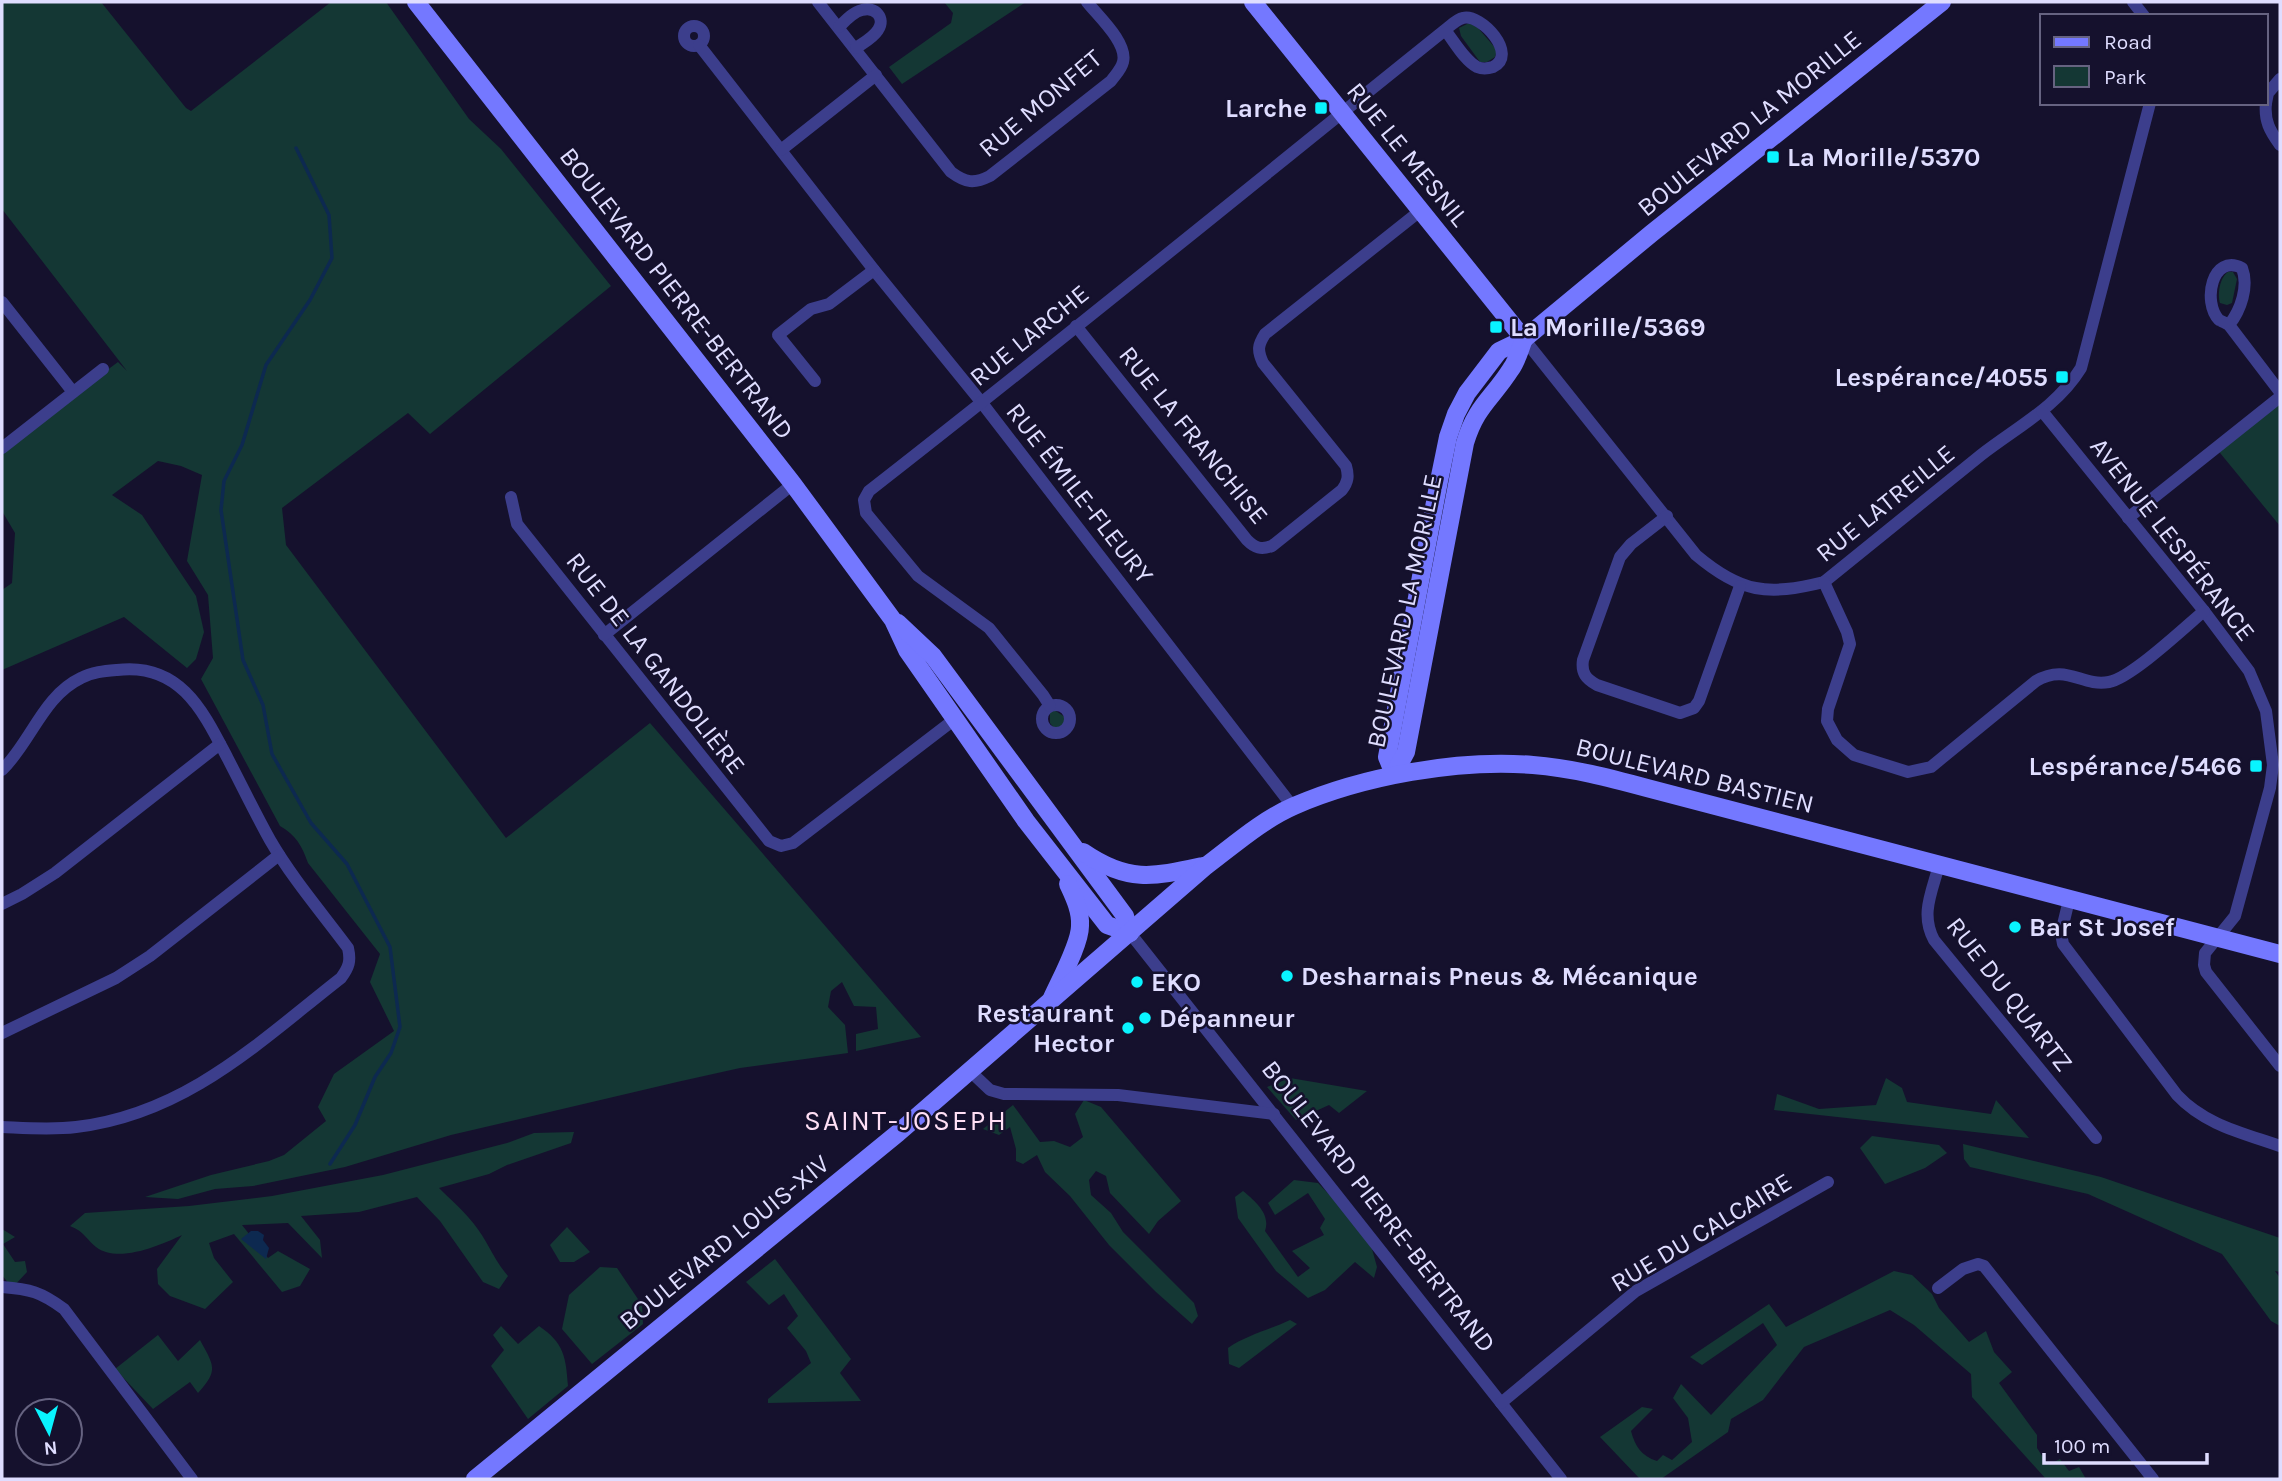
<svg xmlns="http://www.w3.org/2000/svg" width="2282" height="1481" font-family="Karla,sans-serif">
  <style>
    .green { fill: #143734 }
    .water { fill: #0d2950 }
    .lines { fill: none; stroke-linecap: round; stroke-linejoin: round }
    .stream { stroke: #0d2950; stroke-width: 3.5 }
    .street { stroke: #3c3e8c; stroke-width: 12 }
    .secondary { stroke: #7478ff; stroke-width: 18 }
    .poi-dot { fill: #09f4ff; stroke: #15112d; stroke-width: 2.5 }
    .labels { text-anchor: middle; stroke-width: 5; stroke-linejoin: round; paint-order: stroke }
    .street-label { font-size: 26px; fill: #dfddff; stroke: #15112d }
    .poi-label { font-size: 26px; font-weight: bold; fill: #dfddff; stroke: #15112d; text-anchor: start }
    .neighbourhood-label { font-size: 28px; letter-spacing: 2px; fill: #ffdff5; stroke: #15112d }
  </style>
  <rect width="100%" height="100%" fill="#15112d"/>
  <!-- green -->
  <g class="green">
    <path d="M2 2H101L186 108 191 111 331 2H386L469 119 501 149 611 286 430 434 408 413 282 508 286 545 506 838 650 723 921 1037 856 1051V1034L878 1029 876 1007 854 1006 842 982 831 991 828 1007 845 1025 848 1053 740 1068 677 1082 451 1135 345 1167 253 1186 215 1189 178 1199 145 1197 211 1175 269 1161 284 1155 326 1121 318 1107 334 1074 394 1031 370 982 380 954 308 863C302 846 296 835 280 826L201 679 213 658 208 595 187 561 202 475 181 466 158 461 112 495 142 515 196 596 204 632 196 659 187 668 124 617 2 670V590L12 583 15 533 2 511V448L118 362 127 371 2 209Z"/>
    <polygon points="944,2 1026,2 902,84 889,67 951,23 953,13"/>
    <polygon points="1469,23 1478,28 1497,50 1495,57 1487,62 1480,62 1461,36 1459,28"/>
    <path d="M2228 272H2233L2237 279 2232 303 2227 305 2220 303C2217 294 2220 277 2228 272Z"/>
    <polygon points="2280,397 2280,526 2216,448"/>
    <polygon points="1051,708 1065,717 1066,722 1062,728 1054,728 1050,723 1050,709"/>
    <polygon points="1290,1078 1367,1091 1339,1113 1329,1105 1296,1120 1267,1087"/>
    <polygon points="1886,1078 1902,1088 1907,1102 1991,1114 1996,1100 2029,1138 1774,1110 1777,1094 1819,1109 1876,1105"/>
    <polygon points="1084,1100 1101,1107 1181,1201 1158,1221 1149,1234 1110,1193 1106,1176 1096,1171 1089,1180 1091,1195 1111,1213 1123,1232 1194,1303 1198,1316 1192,1324 1156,1292 1109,1245 1070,1196 1045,1172 1037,1155 1023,1164 1016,1161 1016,1149 1010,1127 999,1135 983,1129 1013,1105 1040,1142 1054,1141 1070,1147 1083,1137 1075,1114"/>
    <path d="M574 1132 571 1143 507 1165 489 1174 439 1188C450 1199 464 1211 474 1224 487 1240 494 1260 508 1276L499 1289 483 1282 440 1221 417 1197 359 1212 301 1216 320 1240 322 1258 288 1223 242 1225 268 1258 278 1251 310 1269 300 1286 282 1292 234 1234 209 1243 214 1258 233 1282 205 1309 170 1296 158 1284 157 1269 182 1235C161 1245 118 1264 96 1247 85 1238 85 1232 70 1226L85 1213 189 1206 272 1196 383 1175 507 1143 534 1133Z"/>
    <polygon points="1872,1136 1939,1145 1947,1153 1925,1168 1885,1184 1860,1148"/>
    <polygon points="1963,1144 2101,1177 2280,1238 2280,1272 2275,1271 2280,1278 2280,1326 2271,1321 2222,1254 2088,1194 1970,1167 1964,1159"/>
    <path d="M1294 1180 1318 1183 1347 1213 1372 1249 1377 1267 1374 1278 1355 1262 1325 1290 1308 1298 1276 1271 1238 1218 1235 1197 1243 1191C1255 1201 1271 1214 1265 1231L1298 1277 1310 1268 1292 1251 1324 1235 1320 1228 1325 1219 1308 1193 1275 1215 1268 1203Z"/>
    <polygon points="567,1227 590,1252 574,1262 560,1262 550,1245"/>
    <polygon points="2,1229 15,1237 3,1244 15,1262 25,1261 27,1272 12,1288 2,1275"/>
    <polygon points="775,1259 851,1359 840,1373 861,1401 768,1403 768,1399 811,1363 806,1351 787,1328 798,1316 784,1294 769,1305 746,1282"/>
    <polygon points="600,1267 617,1268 642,1305 643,1324 592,1364 562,1329 569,1295"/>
    <path d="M1894 1271 1912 1275 1932 1294 1939 1308 1969 1342 1986 1331 1994 1352 2012 1372 1999 1383 2037 1435V1448L2048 1465 2060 1459 2069 1471 2079 1467 2086 1479H2046L1972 1397 1971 1374 1914 1325 1890 1310 1804 1347 1763 1400 1731 1419 1728 1432 1661 1479H1640L1600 1437 1642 1407 1653 1409 1631 1431C1635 1446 1641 1456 1657 1461L1663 1455 1672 1460 1692 1442 1688 1418 1673 1398 1681 1384 1711 1415 1777 1345 1763 1323 1702 1365 1690 1357 1769 1304 1786 1327Z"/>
    <path d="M1290 1320 1297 1324 1239 1368 1229 1364 1228 1348C1247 1335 1269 1330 1290 1320Z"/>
    <path d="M501 1326 518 1344 539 1326C564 1343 566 1357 568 1386L528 1419 491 1366 504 1350 493 1335Z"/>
    <path d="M158 1335 178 1361 200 1340C214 1366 219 1370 198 1393L190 1382 153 1409 115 1369Z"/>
  </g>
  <!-- water -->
  <polygon class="water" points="251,1231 258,1231 264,1235 263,1240 269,1248 266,1259 241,1239"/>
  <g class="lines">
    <!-- stream -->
    <polyline class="stream" points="296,148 329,215 332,258 310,300 266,365 242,445 224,481 221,510 243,660 263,705 272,754 311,823 347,864 390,947 400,1027 391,1053 375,1077 355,1125 330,1164"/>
    <!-- street -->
    <g class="street">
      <path d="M818 2 951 172C966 183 974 184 990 176L1111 81C1115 75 1121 70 1123 62 1128 43 1098 16 1087 2"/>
      <polyline points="2133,2 2144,16"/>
      <circle cx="694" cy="36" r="10"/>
      <path d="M839 27C845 21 853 12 862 10 875 6 886 18 878 30 873 38 863 43 856 48"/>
      <polyline points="699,45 874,270 982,403 1293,807"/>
      <path d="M2266 103C2264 121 2270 131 2280 145"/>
      <polyline points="2266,103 2268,93 2280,79"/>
      <polyline points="781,150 876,75"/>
      <polyline points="2,302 73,392"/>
      <path d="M2229 325C2241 310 2249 286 2242 268 2212 253 2202 302 2219 320 2220 320 2229 325 2229 325L2280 392"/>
      <path d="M1076 326 1247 540C1255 548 1261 550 1272 546L1342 490C1348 482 1349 476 1346 466L1263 363C1257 350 1258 345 1265 334L1420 211"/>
      <path d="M1524 339 1696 555C1741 593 1767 596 1824 582 1876 540 1929 497 1981 455 2017 427 2057 407 2081 368L2150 103"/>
      <polyline points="815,381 778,335 811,309 829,304 874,270"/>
      <polyline points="2042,411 2204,611 2249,671 2266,711 2273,765 2270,788 2235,916 2205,953 2204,965 2206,972 2280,1066"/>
      <polyline points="2,448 103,369"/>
      <polyline points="511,497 517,524 769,841 781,846 793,843 955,719"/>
      <path d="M1667 516 1631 544 1620 557 1583 660C1581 673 1586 679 1597 685L1680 713 1694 708 1699 701 1740 586"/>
      <polyline points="2128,518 2280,397"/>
      <path d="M1824 582 1847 632 1850 644 1828 709 1827 721 1837 740 1854 755 1908 772 1931 767 2036 681C2067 663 2081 687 2109 682 2131 678 2184 628 2204 611"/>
      <polyline points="604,635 793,484"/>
      <circle cx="1056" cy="719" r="14"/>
      <path d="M1050 706 1043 695 989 628 918 576 866 513 864 500 869 491C1063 340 1253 184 1445 30 1450 26 1457 19 1463 18 1481 13 1519 55 1493 67 1487 69 1482 69 1477 67 1464 60 1454 41 1445 30"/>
      <path d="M2 770C31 742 43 696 81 678 92 672 105 671 117 670 181 662 204 713 228 759 242 786 255 813 270 840 292 878 322 913 348 948 351 961 349 967 341 978 259 1042 186 1114 76 1127 52 1130 26 1128 2 1127"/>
      <path d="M1939 865C1932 892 1920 914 1934 940L2096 1138"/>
      <path d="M2069 900 2061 933 2063 944 2177 1095C2205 1125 2243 1133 2280 1146"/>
      <polyline points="2,904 22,894 55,873 220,744"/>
      <polyline points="1130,933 1561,1479"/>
      <polyline points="2,1033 116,978 150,956 279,855"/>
      <polyline points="971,1072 990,1090 1004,1094 1118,1095 1274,1114"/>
      <path d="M2 1287C30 1289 41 1292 64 1309L192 1479"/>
      <polyline points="1938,1288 1963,1269 1978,1264 1984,1266 2153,1479"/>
      <polyline points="1501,1403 1636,1291 1828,1182"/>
    </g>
    <!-- secondary -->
    <g class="secondary">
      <polyline points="416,2 793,484 893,620 907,650 1026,821 1107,925 1130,933"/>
      <polyline points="1253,2 1524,339"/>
      <polyline points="898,623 933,656 1125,916 1130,933"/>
      <polyline points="1394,774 1387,757 1439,481 1448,437 1456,414 1467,393 1499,351 1524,339 1652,233 1942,2"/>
      <path d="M1394 774 1406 752 1465 443C1476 406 1492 399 1511 369 1517 361 1520 349 1524 339"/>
      <path d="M1083 852C1128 883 1153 877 1203 866"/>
      <path d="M1052 998C1060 980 1080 944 1080 926 1081 911 1074 897 1068 884"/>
      <path d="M475 1479 898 1133 1206 866C1234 845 1262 820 1294 806 1363 776 1458 759 1533 765 1572 768 1610 778 1647 788L2280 954"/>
    </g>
  </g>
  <!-- markers -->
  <g class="poi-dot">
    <rect x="1314" y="101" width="14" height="14" rx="3.5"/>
    <rect x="1766" y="150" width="14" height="14" rx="3.5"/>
    <rect x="1489" y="320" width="14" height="14" rx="3.5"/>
    <rect x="2055" y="370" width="14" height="14" rx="3.5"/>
    <rect x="2249" y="759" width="14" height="14" rx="3.5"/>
    <circle cx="2015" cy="927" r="7"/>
    <circle cx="1287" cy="976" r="7"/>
    <circle cx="1137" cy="982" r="7"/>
    <circle cx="1145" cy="1018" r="7"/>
    <circle cx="1128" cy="1028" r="7"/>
  </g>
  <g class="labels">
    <!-- street labels -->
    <g class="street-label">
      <text transform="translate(1040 103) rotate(-40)" y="9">RUE MONFET</text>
      <text transform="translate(1749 123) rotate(-39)" y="9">BOULEVARD LA MORILLE</text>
      <text transform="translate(1408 154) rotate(51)" y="9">RUE LE MESNIL</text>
      <text transform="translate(677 293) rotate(52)" y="9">BOULEVARD PIERRE-BERTRAND</text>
      <text transform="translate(1029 335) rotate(-39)" y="9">RUE LARCHE</text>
      <text transform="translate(1194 435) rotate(51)" y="9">RUE LA FRANCHISE</text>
      <text transform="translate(1080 493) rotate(52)" y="9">RUE ÉMILE-FLEURY</text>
      <text transform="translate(1885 503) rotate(-39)" y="9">RUE LATREILLE</text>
      <text transform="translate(2173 539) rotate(52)" y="9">AVENUE LESPÉRANCE</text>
      <text transform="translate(1404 611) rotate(-78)" y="9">BOULEVARD LA MORILLE</text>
      <text transform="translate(656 663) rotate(52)" y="9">RUE DE LA GANDOLIÈRE</text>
      <text transform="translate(1695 775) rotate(14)" y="9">BOULEVARD BASTIEN</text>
      <text transform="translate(2010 994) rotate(52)" y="9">RUE DU QUARTZ</text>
      <text transform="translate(1379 1206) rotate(52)" y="9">BOULEVARD PIERRE-BERTRAND</text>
      <text transform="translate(1701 1232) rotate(-31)" y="9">RUE DU CALCAIRE</text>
      <text transform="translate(724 1242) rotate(-39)" y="9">BOULEVARD LOUIS-XIV</text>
    </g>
    <!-- poi labels -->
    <g class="poi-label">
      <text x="1307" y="117" text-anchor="end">Larche</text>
      <text x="1787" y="166">La Morille/5370</text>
      <text x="1510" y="336">La Morille/5369</text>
      <text x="2048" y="386" text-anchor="end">Lespérance/4055</text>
      <text x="2242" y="775" text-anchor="end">Lespérance/5466</text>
      <text x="2029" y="936">Bar St Josef</text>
      <text x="1301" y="985">Desharnais Pneus &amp; Mécanique</text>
      <text x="1151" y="991">EKO</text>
      <text x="1114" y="1022" text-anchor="end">Restaurant<tspan x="1114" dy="30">Hector</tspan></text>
      <text x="1159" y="1027">Dépanneur</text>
    </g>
    <!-- neighbourhood labels -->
    <g class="neighbourhood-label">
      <text x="906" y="1130">SAINT-JOSEPH</text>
    </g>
  </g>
  <!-- border -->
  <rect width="2282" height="1481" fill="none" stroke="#dfddff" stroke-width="7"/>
  <!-- legend -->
  <rect x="2040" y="14" width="228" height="91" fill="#15112d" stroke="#666381" stroke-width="2"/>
  <rect x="2054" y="37" width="35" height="10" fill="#7478ff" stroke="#666381" stroke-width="2"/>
  <text x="2104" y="49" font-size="21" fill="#dfddff">Road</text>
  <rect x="2054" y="66" width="35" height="21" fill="#143734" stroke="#666381" stroke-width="2"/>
  <text x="2104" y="84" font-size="21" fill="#dfddff">Park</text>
  <!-- north arrow -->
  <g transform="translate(49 1432) rotate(174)"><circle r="33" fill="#15112d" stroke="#666381" stroke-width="2"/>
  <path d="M0-5L12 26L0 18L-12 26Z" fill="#09f4ff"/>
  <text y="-10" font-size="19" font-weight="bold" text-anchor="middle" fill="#dfddff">N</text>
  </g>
  <!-- scale -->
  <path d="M2044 1453v10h163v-10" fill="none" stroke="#dfddff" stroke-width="3.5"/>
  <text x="2054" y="1453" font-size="21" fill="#dfddff" stroke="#15112d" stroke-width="5" paint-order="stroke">100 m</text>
</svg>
